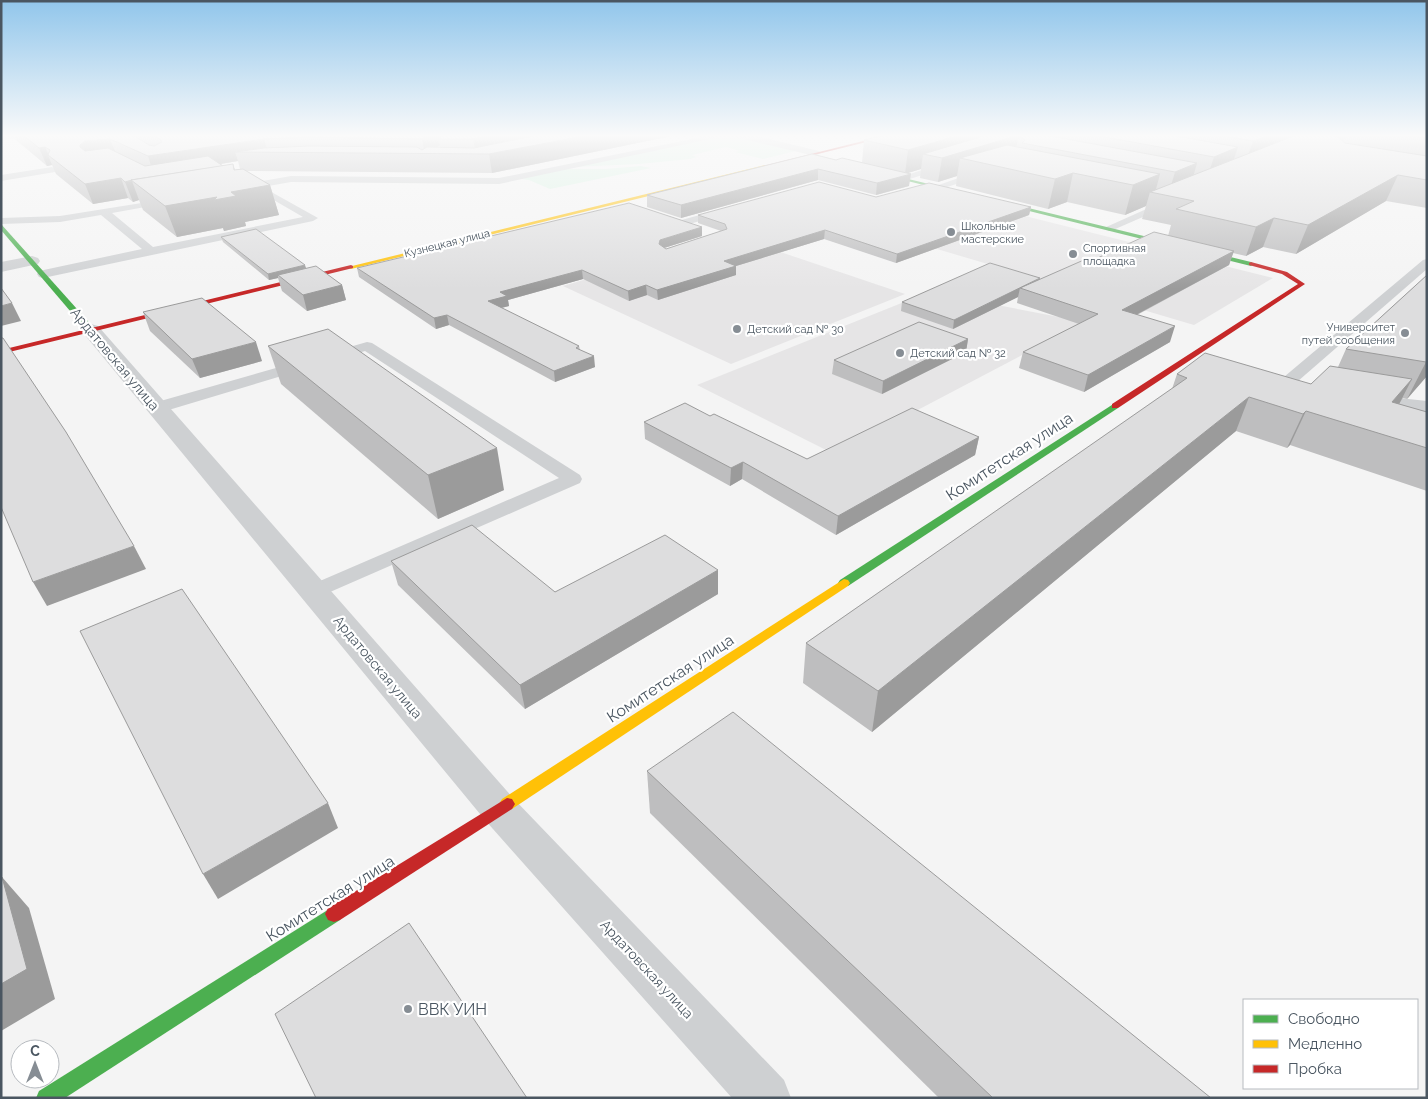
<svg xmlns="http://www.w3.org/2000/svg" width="1428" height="1099" font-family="Raleway,sans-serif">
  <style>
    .education { fill: #e6e5e6 }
    .green { fill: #d9f2e3 }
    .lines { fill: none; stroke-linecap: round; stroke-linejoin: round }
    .lane { fill: #ced0d2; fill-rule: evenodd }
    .street { fill: #ced0d2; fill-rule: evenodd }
    .fast { fill: #4caf50; fill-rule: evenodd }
    .slow { fill: #ffc107; fill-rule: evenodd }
    .jam { fill: #c62828; fill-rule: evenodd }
    .wall { fill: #bebebf; fill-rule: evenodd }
    .shaded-wall { fill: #9b9b9b }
    .building { fill: #ddddde; stroke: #9b9b9b }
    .poi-dot { fill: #868d94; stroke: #fff; stroke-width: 2 }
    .labels { text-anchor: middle; stroke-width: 4.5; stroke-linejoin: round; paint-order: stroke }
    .far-poi-label { font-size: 11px; fill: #4a5661; stroke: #fff; text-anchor: start }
    .far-street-label { font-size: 11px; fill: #4a5661; stroke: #fff }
    .street-label { font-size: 14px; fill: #4a5661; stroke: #fff }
    .near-street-label { font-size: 16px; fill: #4a5661; stroke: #fff }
    .near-poi-label { font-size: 16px; fill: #4a5661; stroke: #fff; text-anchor: start }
  </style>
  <rect width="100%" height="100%" fill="#f4f4f4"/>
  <!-- education -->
  <g class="education">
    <polygon points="973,203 1273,278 1194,325 883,233"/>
    <polygon points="733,236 905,294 731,364 563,286"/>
    <polygon points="929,292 1085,322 834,454 697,385"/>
  </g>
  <!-- green -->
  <g class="green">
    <polygon points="720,136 741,137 800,150 763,159 735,152 740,151 726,147 692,155 697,157 690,159 639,164 572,167"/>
    <polygon points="641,166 651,168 550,189 529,180 522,179 561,169 605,169"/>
  </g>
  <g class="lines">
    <!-- lane -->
    <g class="lane">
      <polygon points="712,135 729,135 499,184 291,182 239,191 234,188 239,185 291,176 499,178"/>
      <polygon points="949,161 952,162 952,166 903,181 898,178"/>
      <polygon points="52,167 57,170 55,172 1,181 1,175"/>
      <polygon points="984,169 987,170 987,174 938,190 933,187"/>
      <polygon points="266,189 318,218 313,221 43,278 39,277 37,274 39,271 142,249 101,215 60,222 1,224 1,218 60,216 173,198 173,202 112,213 153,247 303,217 265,195 248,198 243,195 244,193"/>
      <polygon points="1171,198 1176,201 1175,203 1113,230 1109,231 1104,228"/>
      <polygon points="725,208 729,209 730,211 729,213 682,226 677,223 678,221"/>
      <polygon points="1427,259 1427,269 1290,388 1278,388 1276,385 1278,382 1423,260"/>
      <polygon points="367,342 372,343 580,475 582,479 580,483 314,599 306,597 303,592 306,587 559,478 365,351 162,412 150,412 148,408 150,404"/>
    </g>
    <!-- street -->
    <g class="street">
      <polygon points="1,135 23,135 18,138 1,140"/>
      <polygon points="734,135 753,135 819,151 821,153 815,156 735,137"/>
      <polygon points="32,256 38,258 40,261 38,264 1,272 1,262"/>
      <polygon points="91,324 98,326 513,798 784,1080 791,1098 732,1098 485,820 84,334 82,330 84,326"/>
      <polygon points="1371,395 1427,401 1427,414 1363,406 1360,401 1363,396"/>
    </g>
    <!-- fast -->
    <g class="fast">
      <polygon points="871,170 1251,262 1254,264 1251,266 871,172"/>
      <polygon points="1,224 94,328 94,332 88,332 1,230"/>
      <polygon points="1115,403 1118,404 1118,408 848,586 840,586 838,583 840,580"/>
      <polygon points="334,906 340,908 343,914 340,920 65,1098 36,1098 39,1091"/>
    </g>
    <!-- slow -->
    <g class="slow">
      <polygon points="765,165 767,167 351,269 348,267"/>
      <polygon points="844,579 848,580 850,583 848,586 512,809 507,810 502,809 499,804 502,799"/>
    </g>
    <!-- jam -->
    <g class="jam">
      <polygon points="887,135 895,135 765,167 763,166"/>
      <polygon points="1251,262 1287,272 1305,284 1118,408 1112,408 1112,404 1298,284 1282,274 1249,265 1249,263"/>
      <polygon points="351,265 353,266 353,268 1,354 1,350"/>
      <polygon points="507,798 512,799 515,804 512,809 340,920 334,922 328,920 325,914 328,908"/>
    </g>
  </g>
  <!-- wall -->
  <g class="wall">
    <path d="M14 135H676L492 173 245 171 270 185 279 215 245 222 246 226 224 231 223 228 177 237 143 210 139 200 133 202 128 198 93 204 56 174 52 165 47 166 16 140ZM238 161 240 169 235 170 233 164 223 166 221 164Z"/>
    <polygon points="885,135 1427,135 1427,208 1386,201 1296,254 1263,247 1246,256 1233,253 1229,265 1137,315 1170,342 1084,392 1019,368 1023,352 1079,324 1017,303 1018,297 953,329 901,311 902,302 1040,280 1091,261 1168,236 1171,225 1142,219 1146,206 1125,215 1067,202 1048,209 956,186 957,176 938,182 920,178 921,169 907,173 909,186 876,195 818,180 681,218 647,207 647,195 836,160 862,163 864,140"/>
    <polygon points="876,197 1031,207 1029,215 896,263 824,239 736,266 736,275 658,300 647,295 629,301 583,279 508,300 509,306 501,308 579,346 580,350 595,367 555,382 449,325 436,329 359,277 357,268 702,236 664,248 666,249 721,231 698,223 698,215"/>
    <polygon points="221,237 306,268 342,285 346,300 307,311 282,291 278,278 269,280 223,242"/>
    <polygon points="1427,275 1427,376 1407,399 1403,398 1399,404 1427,412 1427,491 1290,445 1287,448 1236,431 872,732 803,683 806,643 1172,389 1177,374 1311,384 1338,367 1346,349"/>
    <polygon points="143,312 262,361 200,378 150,331"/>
    <polygon points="968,339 966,352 882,394 832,374 834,360"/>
    <polygon points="268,346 504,490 438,519 281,384"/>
    <polygon points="644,422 807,459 979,437 975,455 836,535 742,479 730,486 645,439"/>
    <polygon points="391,561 555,592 718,570 718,594 525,709 398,585"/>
    <polygon points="647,771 1211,1098 939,1098 650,813"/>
  </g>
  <!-- shaded-wall -->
  <g class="shaded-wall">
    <polygon points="427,135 452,135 439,139 440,145 428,154 425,154 422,139"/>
    <polygon points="492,135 586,135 476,154 473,139"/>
    <polygon points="589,135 676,135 492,173 489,154"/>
    <polygon points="960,135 1029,135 1019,135 1014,158 960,158 957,176 938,182 942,158 923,154 921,169 905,174 908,150"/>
    <polygon points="1270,135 1296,135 1245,164 1253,141"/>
    <polygon points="1334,135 1346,135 1339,151"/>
    <polygon points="110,139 117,156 92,159 80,147 80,145 85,141"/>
    <polygon points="264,139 268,152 235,152 238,161 154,175 148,156"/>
    <polygon points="45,147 49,156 48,155 52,165 47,166 39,148"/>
    <polygon points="1238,147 1230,171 1206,181 1214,157"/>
    <polygon points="1197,163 1190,188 1168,196 1175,172"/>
    <polygon points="233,164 241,190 270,185 279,215 245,222 246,226 224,231 223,228 177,237 165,206 234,170"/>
    <polygon points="818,169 818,180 681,218 681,205"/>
    <polygon points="1073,173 1067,202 1048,209 1055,179"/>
    <polygon points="911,174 909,186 876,195 877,183"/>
    <polygon points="1160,174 1155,193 1150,192 1146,206 1125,215 1133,185"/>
    <polygon points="1398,175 1386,201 1296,254 1308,225"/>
    <polygon points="121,178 128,198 93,204 85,184"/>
    <polygon points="132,181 139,200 133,202 125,182"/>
    <polygon points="1031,207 1029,215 896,263 897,254"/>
    <polygon points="1274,218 1263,247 1246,256 1256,227"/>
    <polygon points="702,227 702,236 661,249 659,244 660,240"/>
    <polygon points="825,230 824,239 736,266 736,275 658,300 657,290 724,261"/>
    <polygon points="1234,251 1229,265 1117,325 1122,310"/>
    <polygon points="305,265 307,271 278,275 278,278 269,280 268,274"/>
    <polygon points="582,270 583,279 508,300 509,306 489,311 488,301 500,292"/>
    <polygon points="1040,278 1038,287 1020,288 1018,297 953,329 954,320"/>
    <polygon points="342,285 346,300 307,311 303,295"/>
    <polygon points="646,285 647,295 629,301 628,291"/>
    <polygon points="12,303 21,321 1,326 1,306"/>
    <polygon points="447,315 449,325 436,329 434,318"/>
    <polygon points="1175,326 1170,342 1084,392 1088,375"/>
    <polygon points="968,339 966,352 882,394 883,381"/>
    <polygon points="256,342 262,361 200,378 192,359"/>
    <polygon points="594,356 595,367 555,382 554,371"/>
    <polygon points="1427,361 1427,376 1407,399 1426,362"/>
    <polygon points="1412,379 1395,412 1392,402"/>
    <polygon points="1249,397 1236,431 872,732 878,691"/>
    <polygon points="1306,411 1290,445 1287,448 1303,414"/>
    <polygon points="979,437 975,455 836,535 838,516"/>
    <polygon points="497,448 504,490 438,519 428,475"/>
    <polygon points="743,462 742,479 730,486 731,468"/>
    <polygon points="134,546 146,569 47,606 33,582"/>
    <polygon points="718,570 718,594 525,709 520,685"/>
    <polygon points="328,803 338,828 218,899 203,874"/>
    <polygon points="2,877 29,908 55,999 1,1031"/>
  </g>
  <!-- building -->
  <g class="building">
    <polygon points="23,135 133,135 149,145 154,146 162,142 161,140 153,135 427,135 422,139 309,137 264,139 148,156 110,139 85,141 80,145 80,147 85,151 108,148 145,166 208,156 223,166 131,180 132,180 125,182 121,178 85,184 48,155 50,150 45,147 39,148"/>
    <polygon points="443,135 492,135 473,139 439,139"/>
    <polygon points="538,135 589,135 489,154 235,152 264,148 309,146 417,147 422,150 427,147 474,148"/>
    <polygon points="885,135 960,135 908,150 864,140"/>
    <polygon points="987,135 1045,135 1197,163 1175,172 1022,143 1025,140 1019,135 942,158 923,154"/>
    <polygon points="1094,135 1170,135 1238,147 1214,157"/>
    <polygon points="1218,135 1270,135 1253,141"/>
    <polygon points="1296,135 1335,135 1345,143 1427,156 1427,180 1398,175 1308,225 1274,218 1256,227 1176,209 1194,201 1150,192"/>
    <polygon points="1405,135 1427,135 1427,138"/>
    <polygon points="1007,145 1160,174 1133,185 1073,173 1055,179 960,158"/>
    <polygon points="812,154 836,160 842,158 911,174 877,183 818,169 681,205 647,195"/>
    <polygon points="233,164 234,170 243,169 270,185 231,192 236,196 214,200 217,197 165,206 131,180"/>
    <polygon points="819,182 876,197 929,183 1031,207 897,254 825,230 724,261 736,266 657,290 646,285 628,291 582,270 500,292 507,296 488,301 579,346 576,348 594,356 554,371 447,315 434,318 357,268 629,203 702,227 660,240 659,244 666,249 727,229 725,224 698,215"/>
    <polygon points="256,229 305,265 268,274 221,237"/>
    <polygon points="1154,232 1234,251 1122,310 1175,326 1088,375 1023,352 1098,314 1020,288 1086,259 1091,261"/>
    <polygon points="990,263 1040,278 954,320 902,302"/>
    <polygon points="316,266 342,285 303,295 278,275"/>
    <polygon points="1427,275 1427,361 1426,362 1346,349"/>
    <polygon points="1,288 12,303 1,306"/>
    <polygon points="202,298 256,342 192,359 143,312"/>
    <polygon points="919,322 968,339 883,381 834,360"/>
    <polygon points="328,329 497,448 428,475 268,346"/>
    <polygon points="1,338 3,338 66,432 134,546 33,582 1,507"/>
    <polygon points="1205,353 1311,384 1330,366 1412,379 1392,402 1427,412 1427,448 1306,411 1303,414 1249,397 878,691 806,643 1187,378 1177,374"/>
    <polygon points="685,403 710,416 714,414 807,459 912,408 979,437 838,516 743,462 731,468 644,422"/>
    <polygon points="472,525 555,592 665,535 718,570 520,685 391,561"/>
    <polygon points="182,589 328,803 203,874 80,631"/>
    <polygon points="733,712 1211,1098 993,1098 647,771"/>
    <polygon points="1,877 2,877 27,969 1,984"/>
    <polygon points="409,923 527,1098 316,1098 275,1014"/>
  </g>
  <!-- sky -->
  <linearGradient id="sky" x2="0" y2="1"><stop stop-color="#91c6eb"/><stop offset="0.47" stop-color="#fafafa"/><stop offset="1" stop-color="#fafafa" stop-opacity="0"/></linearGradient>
  <rect width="1428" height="289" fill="url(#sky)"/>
  <!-- markers -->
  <g class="poi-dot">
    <circle cx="951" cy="232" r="5"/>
    <circle cx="1073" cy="254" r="5"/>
    <circle cx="737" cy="329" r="5"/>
    <circle cx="1405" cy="333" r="5"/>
    <circle cx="900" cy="353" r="5"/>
    <circle cx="408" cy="1009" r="5"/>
  </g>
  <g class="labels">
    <!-- far-poi labels -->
    <g class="far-poi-label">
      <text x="961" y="230">Школьные<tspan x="961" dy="13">мастерские</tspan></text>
      <text x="1083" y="252">Спортивная<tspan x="1083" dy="13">площадка</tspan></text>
      <text x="1395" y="331" text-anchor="end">Университет<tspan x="1395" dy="13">путей сообщения</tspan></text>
      <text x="747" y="333">Детский сад № 30</text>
      <text x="910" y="357">Детский сад № 32</text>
    </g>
    <!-- far-street labels -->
    <g class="far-street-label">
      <text transform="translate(447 243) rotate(-14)" y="4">Кузнецкая улица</text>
    </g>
    <!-- street labels -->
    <g class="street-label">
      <text transform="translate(115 359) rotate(50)" y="5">Ардатовская улица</text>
      <text transform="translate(378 667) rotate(50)" y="5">Ардатовская улица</text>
      <text transform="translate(647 969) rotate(47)" y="5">Ардатовская улица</text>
    </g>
    <!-- near-street labels -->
    <g class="near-street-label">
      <text transform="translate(1009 456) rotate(-33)" y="6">Комитетская улица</text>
      <text transform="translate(670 678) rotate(-33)" y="6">Комитетская улица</text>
      <text transform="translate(330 898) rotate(-32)" y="6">Комитетская улица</text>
    </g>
    <!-- near-poi labels -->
    <g class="near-poi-label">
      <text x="418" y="1015">ВВК УИН</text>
    </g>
  </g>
  <!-- border -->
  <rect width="1428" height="1099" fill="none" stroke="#4a5661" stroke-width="5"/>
  <!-- legend -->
  <rect x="1243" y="999" width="175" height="90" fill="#ffffff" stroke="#b7bbc0"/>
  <rect x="1253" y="1015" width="25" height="8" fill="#4caf50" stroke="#b7bbc0"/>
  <text x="1288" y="1024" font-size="15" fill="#4a5661">Свободно</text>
  <rect x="1253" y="1040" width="25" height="8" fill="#ffc107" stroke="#b7bbc0"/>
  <text x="1288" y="1049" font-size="15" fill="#4a5661">Медленно</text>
  <rect x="1253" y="1065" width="25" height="8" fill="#c62828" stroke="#b7bbc0"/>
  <text x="1288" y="1074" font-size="15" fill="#4a5661">Пробка</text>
  <!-- north arrow -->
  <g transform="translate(35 1064)"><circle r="24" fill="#ffffff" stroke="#b7bbc0"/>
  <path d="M0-4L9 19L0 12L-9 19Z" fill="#868d94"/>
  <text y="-8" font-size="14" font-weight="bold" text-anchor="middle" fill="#4a5661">С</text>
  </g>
</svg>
